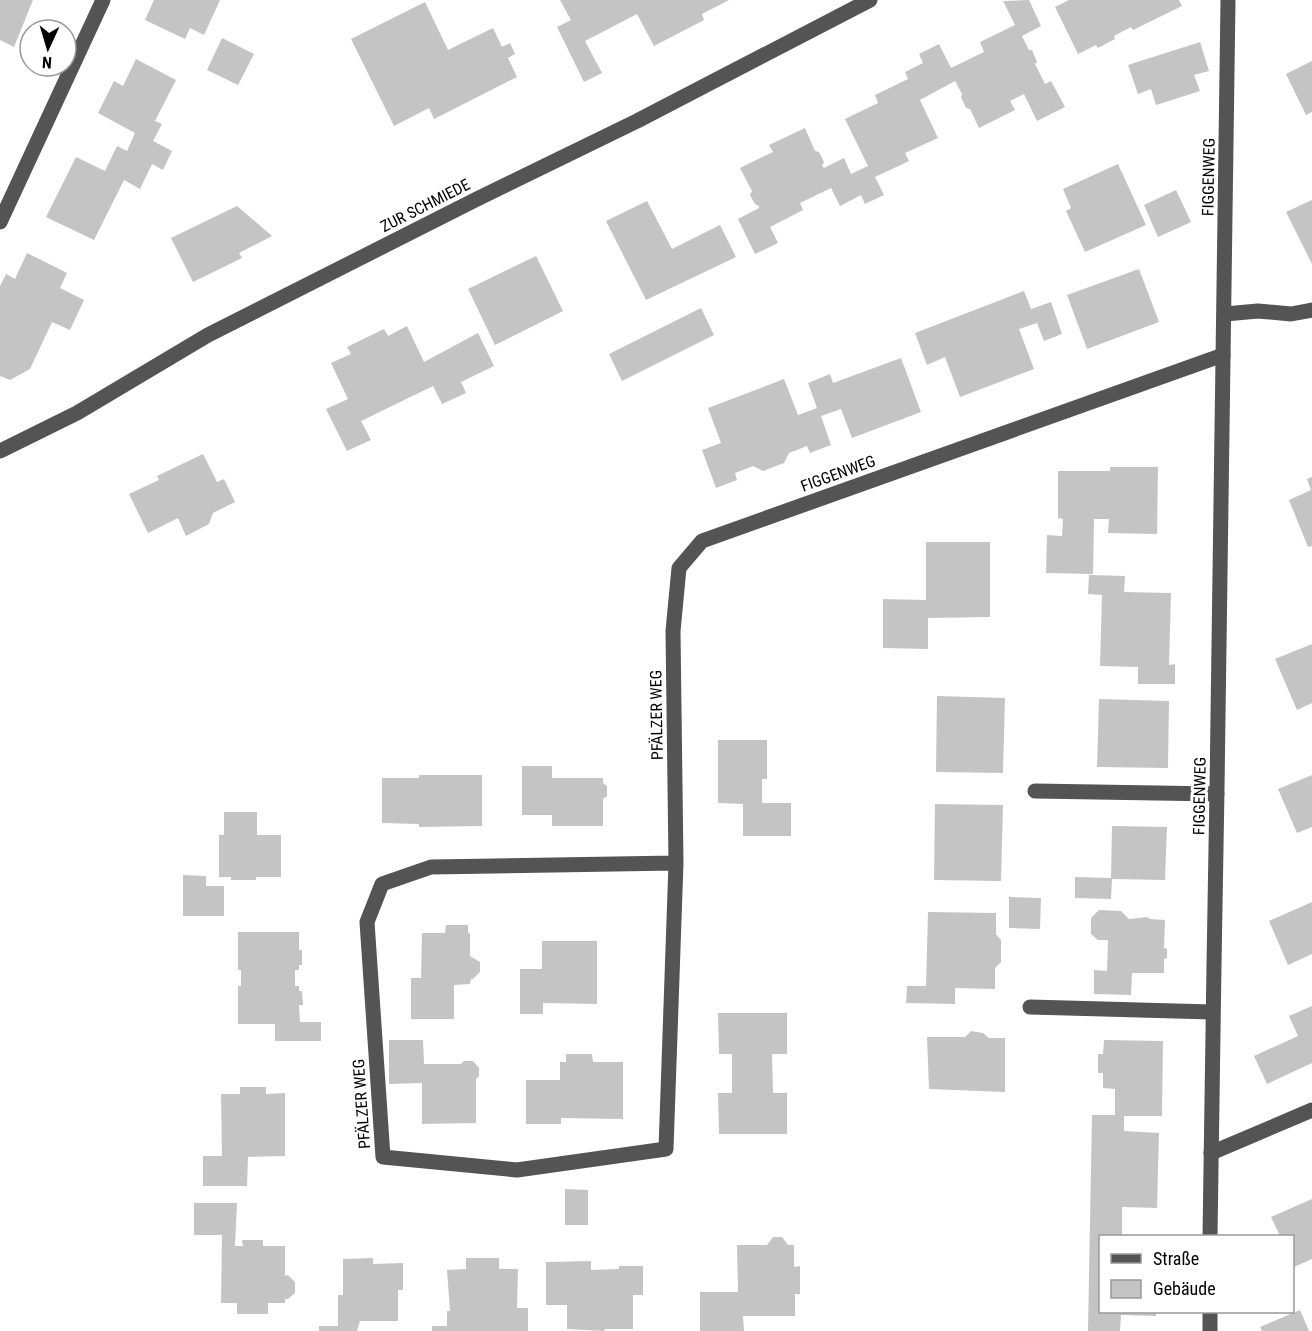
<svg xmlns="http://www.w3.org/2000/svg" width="1312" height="1331" font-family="'Roboto Condensed',sans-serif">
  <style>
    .building { fill: #c4c4c4 }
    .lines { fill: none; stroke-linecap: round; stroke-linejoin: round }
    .minor { stroke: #545454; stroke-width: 15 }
    .labels { text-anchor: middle; stroke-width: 6; stroke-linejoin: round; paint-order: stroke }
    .street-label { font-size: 16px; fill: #000; stroke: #fff }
  </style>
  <rect width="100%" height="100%" fill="#fff"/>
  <!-- building -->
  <g class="building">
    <polygon points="0,0 33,0 14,47 0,40"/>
    <polygon points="154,0 220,0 204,35 190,28 185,39 145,20"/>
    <polygon points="560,0 729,0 702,14 704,20 654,46 637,14 585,41 602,73 584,82 557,27 571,20"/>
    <polygon points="1029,0 1041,26 1022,36 1029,50 1032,50 1037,62 1035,64 1045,84 1051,81 1065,107 1037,121 1024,94 1010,101 1015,110 979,128 970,109 966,108 961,97 962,94 955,81 920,100 938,138 905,153 909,161 875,177 884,195 865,204 861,195 840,206 831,188 800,203 803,210 770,227 778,243 755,254 738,219 759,208 759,206 755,204 750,195 752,191 740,168 773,152 769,145 805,128 815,151 819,152 824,162 822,166 824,168 844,158 851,174 868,166 845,119 878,103 875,95 908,79 905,72 923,63 919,54 939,44 951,68 984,52 980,42 1015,25 1003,1"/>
    <polygon points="1069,0 1179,0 1182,6 1133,30 1131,27 1114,36 1115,39 1098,48 1096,45 1078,54 1055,7"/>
    <polygon points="425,2 448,50 493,28 502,47 510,43 515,54 508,58 517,77 434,119 429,108 394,126 351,39"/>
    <polygon points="222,38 254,54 238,85 207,70"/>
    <polygon points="1200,42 1209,71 1194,75 1200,91 1156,105 1151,89 1138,94 1128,65"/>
    <polygon points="136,59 176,80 155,121 162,124 153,141 172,151 163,170 152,164 140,189 124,180 94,240 46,217 76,157 105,171 117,146 127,151 135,133 98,113 114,81 123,86"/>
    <polygon points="1312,61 1312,112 1306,115 1286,74"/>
    <polygon points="1118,164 1146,225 1085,252 1066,211 1071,208 1063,189"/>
    <polygon points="1176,190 1191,222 1158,237 1144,205"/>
    <polygon points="1312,200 1312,264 1286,212"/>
    <polygon points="647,201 672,249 720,225 736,257 646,300 606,221"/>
    <polygon points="237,206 272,236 239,253 242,258 193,282 171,238"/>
    <polygon points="27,253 67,273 60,288 84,300 70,330 52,322 30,369 10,380 0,376 0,286 6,274 15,279"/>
    <polygon points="536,256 563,311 495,345 468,289"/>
    <polygon points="1139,269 1159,322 1087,349 1067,295"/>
    <polygon points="1024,291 1031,309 1051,302 1062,334 1044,341 1037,323 1019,329 1034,369 960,397 945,357 927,365 915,333"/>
    <polygon points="701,308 714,335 622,381 609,354"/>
    <polygon points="407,326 424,362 478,333 494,366 461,382 466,393 442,404 433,386 361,421 371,440 347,451 326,409 348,399 331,363 351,354 347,347 384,329 388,336"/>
    <polygon points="901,358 921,412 852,438 841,409 821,416 831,445 810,453 807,446 789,453 784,463 763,471 753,466 735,473 737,480 716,488 702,450 721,443 708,408 784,379 798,415 817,408 808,383 830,374 833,383"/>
    <polygon points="203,454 217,482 224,479 235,502 213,513 209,524 186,536 178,518 148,533 129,494 159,480 157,476"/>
    <polygon points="1110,467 1158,467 1157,534 1108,533 1109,519 1094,519 1093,574 1046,573 1047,535 1062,536 1063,519 1058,518 1058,471 1110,471"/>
    <polygon points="1312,477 1312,546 1308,547 1289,500 1311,490 1307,479"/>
    <polygon points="926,542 990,542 990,617 928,618 928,649 883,648 883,599 926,600"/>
    <polygon points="1089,575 1125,576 1124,592 1171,593 1169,665 1175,664 1175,684 1138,684 1138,667 1100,666 1102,595 1088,594"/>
    <polygon points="1312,644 1312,703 1297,710 1275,659"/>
    <polygon points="937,696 1005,698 1003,773 936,772"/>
    <polygon points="1099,699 1169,701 1168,768 1097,767"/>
    <polygon points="718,740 767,740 767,779 762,779 762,803 791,803 791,836 743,836 743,804 718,803"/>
    <polygon points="522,766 552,766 552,778 603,778 603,783 607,786 607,796 603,799 603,826 552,826 552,815 522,815"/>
    <polygon points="419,775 482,775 482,826 419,827 419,824 382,823 382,778 419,778"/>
    <polygon points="1312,775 1312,827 1297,833 1278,789"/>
    <polygon points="935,804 1003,805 1001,881 934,880"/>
    <polygon points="224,812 257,812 257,835 281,835 281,877 256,877 256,880 231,880 231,877 219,877 219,835 224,835"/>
    <polygon points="1112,826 1167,827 1165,880 1112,879 1111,899 1075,898 1075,877 1111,878"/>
    <polygon points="183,875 206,876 206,886 224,886 224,916 183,916"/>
    <polygon points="1009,897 1041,898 1040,929 1009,928"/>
    <polygon points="1312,902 1312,954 1288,965 1269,921"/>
    <polygon points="1099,910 1121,911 1129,919 1147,917 1150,919 1165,920 1164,948 1167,949 1167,958 1164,959 1164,973 1132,973 1131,995 1094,994 1094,970 1107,971 1108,940 1098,940 1091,934 1091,918"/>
    <polygon points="928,912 996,913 996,934 1001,940 1001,962 995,968 995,989 955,988 955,1004 906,1003 907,986 926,986"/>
    <polygon points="446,925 468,925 468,933 470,933 470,956 480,962 480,972 473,979 471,979 470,984 454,985 454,1019 411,1019 411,978 421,978 422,933 445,933"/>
    <polygon points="238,932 299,932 299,950 302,950 302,965 299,965 299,970 295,970 295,986 299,986 299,991 302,991 303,1005 299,1005 300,1022 321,1022 321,1041 275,1041 275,1024 238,1024 238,986 241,986 241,970 238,970"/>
    <polygon points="542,941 597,941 597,1004 543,1003 543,1014 520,1014 520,969 542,969"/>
    <polygon points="1312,1006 1312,1063 1267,1084 1254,1056 1298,1036 1289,1016"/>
    <polygon points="718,1013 787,1013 787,1054 772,1054 773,1093 787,1093 787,1134 719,1134 718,1093 732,1093 732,1054 719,1054"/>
    <polygon points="971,1031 983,1033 989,1038 1005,1038 1005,1092 929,1089 927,1037 965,1037"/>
    <polygon points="389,1040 423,1040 424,1064 461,1064 464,1061 473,1061 479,1068 479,1076 476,1079 476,1123 422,1124 422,1083 389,1084"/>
    <polygon points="1104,1040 1163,1041 1162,1116 1124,1116 1124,1131 1159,1133 1157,1208 1122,1207 1122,1236 1100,1236 1100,1312 1156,1312 1156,1316 1121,1315 1120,1331 1088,1331 1092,1115 1115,1115 1115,1089 1103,1088 1103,1073 1098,1073 1098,1054 1103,1054"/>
    <polygon points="566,1054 592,1054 593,1062 623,1062 623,1119 561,1118 561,1124 526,1124 526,1080 560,1080 560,1062 566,1062"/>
    <polygon points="240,1087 266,1087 266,1094 285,1093 285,1156 248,1157 247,1186 203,1186 203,1156 222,1156 221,1094 240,1094"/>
    <polygon points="565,1189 588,1190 588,1225 565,1225"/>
    <polygon points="1312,1199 1312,1259 1294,1267 1293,1236 1280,1236 1271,1217"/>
    <polygon points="194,1203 237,1203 235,1246 243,1246 242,1240 263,1240 263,1246 285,1246 285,1276 288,1275 295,1282 295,1293 288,1299 285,1299 285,1303 268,1303 268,1314 237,1314 237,1303 221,1303 222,1235 194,1235"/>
    <polygon points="773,1237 782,1237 788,1245 794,1245 794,1267 800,1266 800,1294 795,1294 795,1316 743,1316 744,1331 700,1331 700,1292 738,1292 737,1245 767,1245"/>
    <polygon points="373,1258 373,1264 403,1263 403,1290 398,1290 398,1321 360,1321 357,1331 319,1331 319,1326 338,1326 338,1295 343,1295 343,1259"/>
    <polygon points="466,1258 499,1258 499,1269 518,1269 517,1308 528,1308 528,1331 432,1331 432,1326 447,1326 447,1311 450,1311 447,1270 466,1269"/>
    <polygon points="591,1261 591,1270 619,1269 619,1266 643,1266 643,1295 633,1295 633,1329 605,1329 604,1331 567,1329 567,1305 546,1305 546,1262"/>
    <polygon points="1300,1310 1309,1331 1262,1331 1260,1327"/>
  </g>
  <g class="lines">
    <!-- minor -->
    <g class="minor">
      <polyline points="0,222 103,0"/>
      <polyline points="1225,314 1258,311 1291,314 1312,310"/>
      <polyline points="0,451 77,413 208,335 477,199 637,121 870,0"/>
      <polyline points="1035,791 1217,794"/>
      <polyline points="676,863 431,867 382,884 367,922 383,1157 517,1170 666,1149 676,863 673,631 679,568 702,541 1223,355"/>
      <polyline points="1030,1007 1212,1012"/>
      <polyline points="1211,1153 1312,1110"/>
      <path d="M1210 1236C1211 1087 1215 938 1217 789 1221 526 1225 263 1228 0"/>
      <polyline points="1210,1331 1210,1312"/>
    </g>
  </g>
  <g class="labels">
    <!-- street labels -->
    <g class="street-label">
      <text transform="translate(1208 177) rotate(-89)" y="6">FIGGENWEG</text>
      <text transform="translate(425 205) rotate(-27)" y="6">ZUR SCHMIEDE</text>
      <text transform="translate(838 473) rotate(-20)" y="6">FIGGENWEG</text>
      <text transform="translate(656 715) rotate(-91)" y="6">PFÄLZER WEG</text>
      <text transform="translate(1199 796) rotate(-89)" y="6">FIGGENWEG</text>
      <text transform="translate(361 1104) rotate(-94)" y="6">PFÄLZER WEG</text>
    </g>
  </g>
  <!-- legend -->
  <rect x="1099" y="1235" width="195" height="78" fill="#ffffff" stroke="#999999" stroke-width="1.5"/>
  <rect x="1111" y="1254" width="30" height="9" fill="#545454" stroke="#999999" stroke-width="1.5"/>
  <text x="1153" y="1265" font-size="18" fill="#000000">Straße</text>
  <rect x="1111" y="1280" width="30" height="18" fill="#c4c4c4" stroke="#999999" stroke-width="1.5"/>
  <text x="1153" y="1295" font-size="18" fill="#000000">Gebäude</text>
  <!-- north arrow -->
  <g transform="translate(48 48) rotate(184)"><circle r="28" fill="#ffffff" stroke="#999999" stroke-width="1.5"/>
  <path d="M0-4.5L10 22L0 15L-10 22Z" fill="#000000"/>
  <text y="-9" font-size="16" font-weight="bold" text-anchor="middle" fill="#000000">N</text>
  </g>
</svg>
